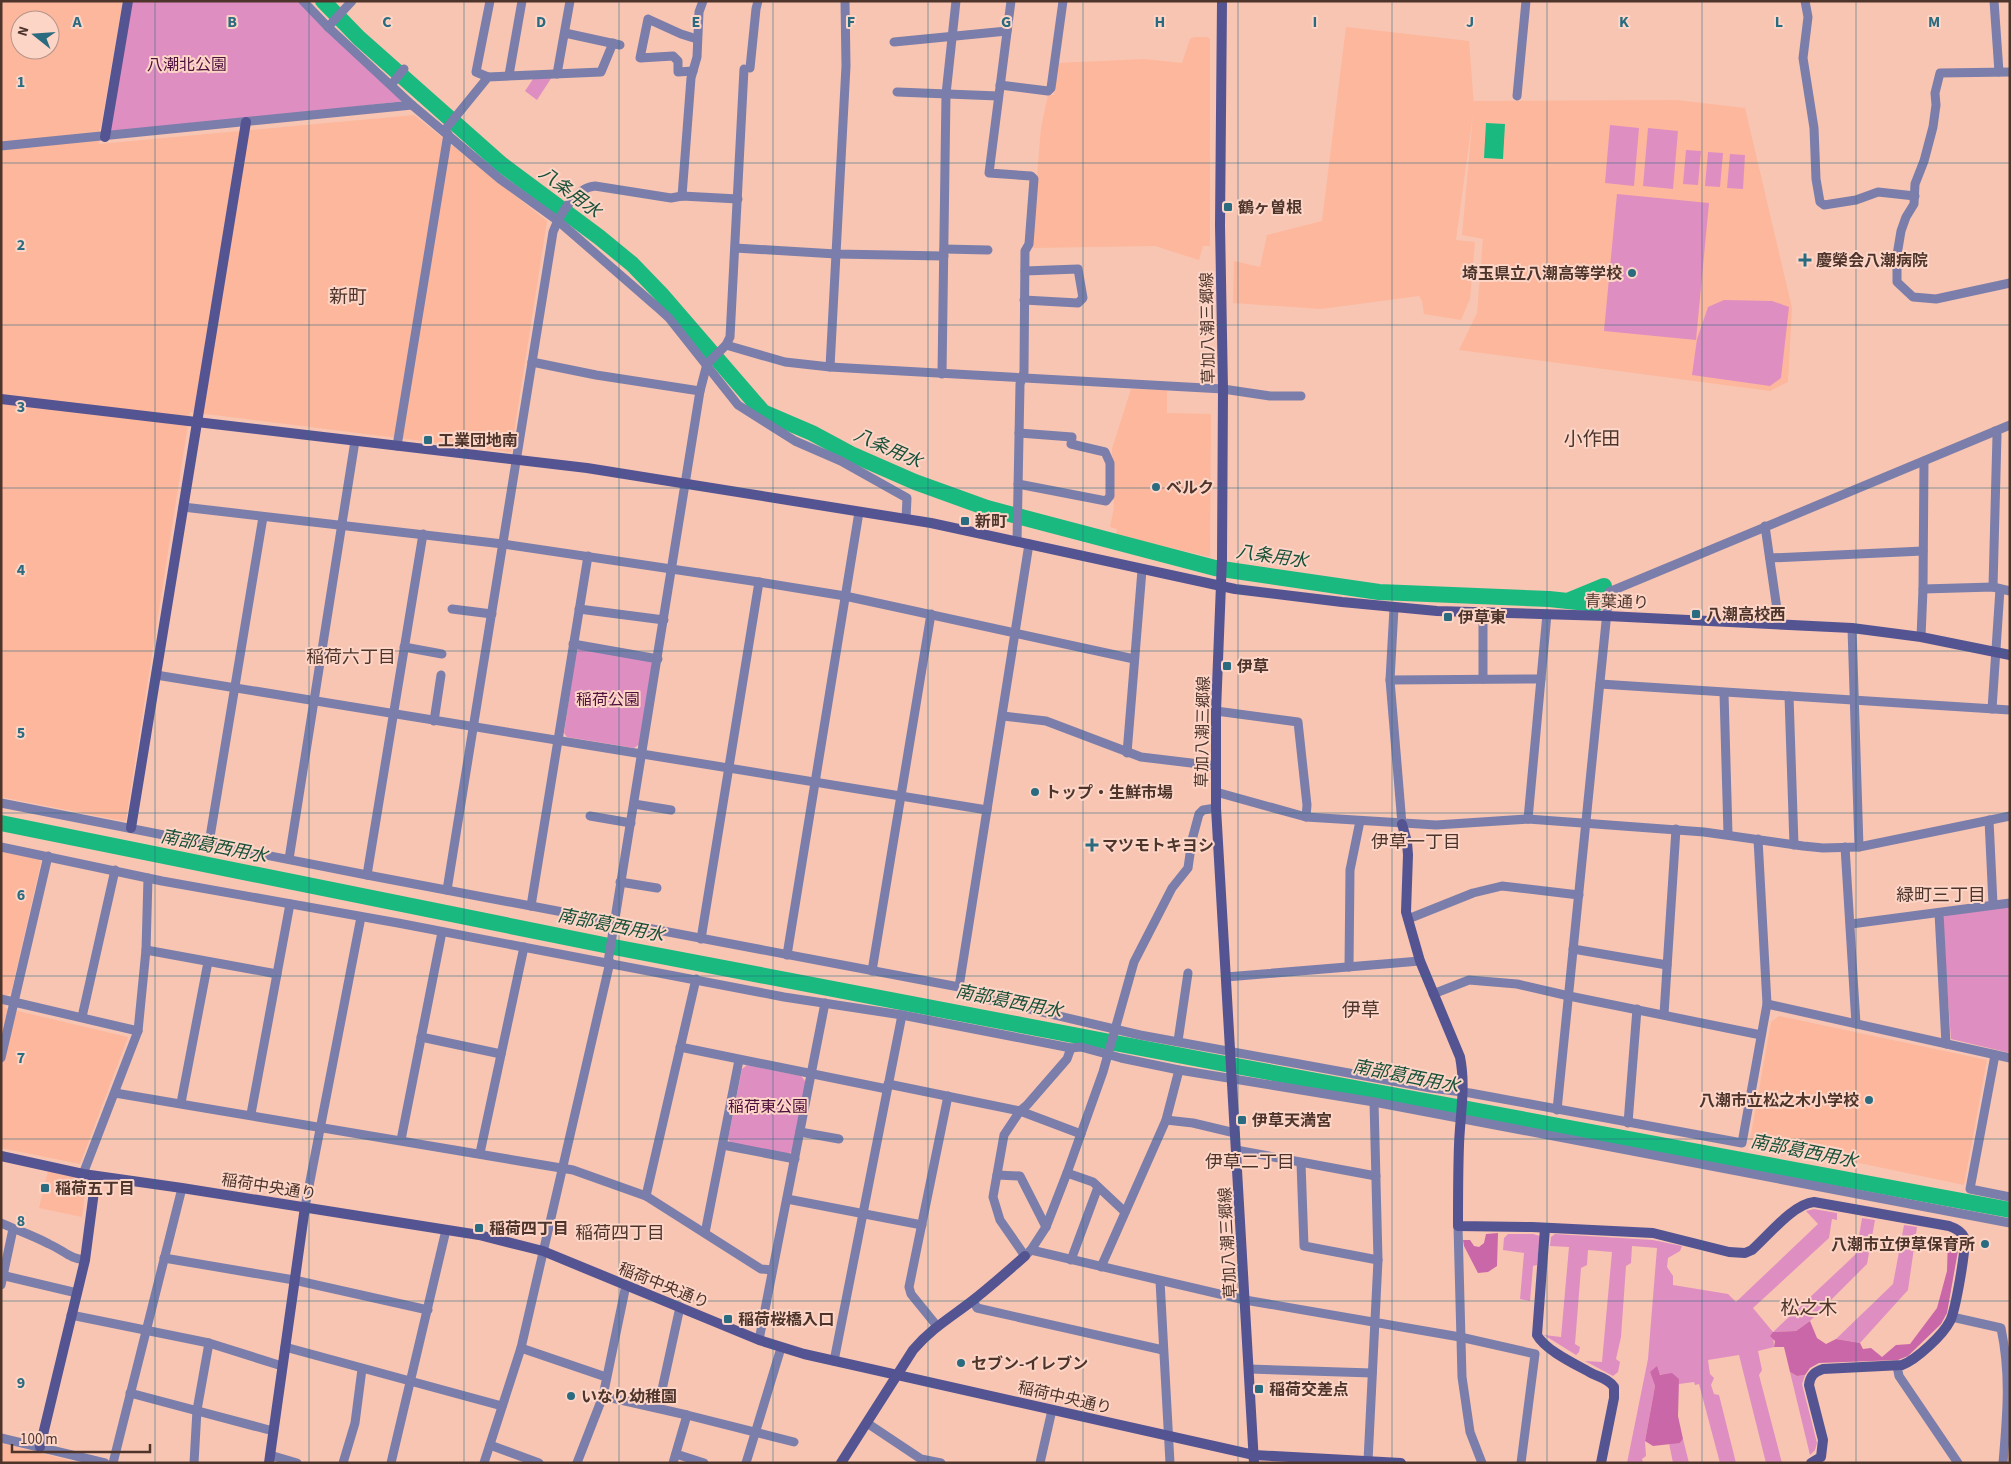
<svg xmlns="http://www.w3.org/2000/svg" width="2011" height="1464" font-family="'Source Sans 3','Noto Sans JP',sans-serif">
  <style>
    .built { fill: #fdb79c; fill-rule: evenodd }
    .green { fill: #df8ec2 }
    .forest { fill: #ca67a8 }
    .water { fill: #1ab980 }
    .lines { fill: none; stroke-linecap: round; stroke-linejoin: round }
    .river { stroke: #1ab980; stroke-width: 16 }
    .street { stroke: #7b7eaa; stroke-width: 9 }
    .secondary { stroke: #545493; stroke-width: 10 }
    .grid { fill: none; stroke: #2a6b7f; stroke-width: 1; stroke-opacity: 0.55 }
    .poi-dot { fill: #2a6b7f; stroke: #fcd5c7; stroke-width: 2 }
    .labels { text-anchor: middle; stroke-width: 4; stroke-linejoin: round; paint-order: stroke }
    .park-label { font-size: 16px; fill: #4f103d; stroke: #fcd5c7 }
    .poi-label { font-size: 16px; font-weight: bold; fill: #4e352b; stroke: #fcd5c7; text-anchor: start }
    .street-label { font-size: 16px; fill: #4e352b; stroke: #fcd5c7 }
    .water-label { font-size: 18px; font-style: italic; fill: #185039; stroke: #fcd5c7 }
    .neighbourhood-label { font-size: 18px; fill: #4e352b; stroke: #fcd5c7 }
    .quarter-label { font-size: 19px; fill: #4e352b; stroke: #fcd5c7 }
    .grid-label { font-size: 16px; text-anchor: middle; font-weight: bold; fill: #2a6b7f; stroke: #fcd5c7; stroke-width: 4; stroke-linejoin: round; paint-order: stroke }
  </style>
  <rect width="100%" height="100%" fill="#f8c5b2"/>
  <!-- built -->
  <g class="built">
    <path d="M1 1H123L101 126 99 131V144L414 115 547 221 511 452 190 412 126 820 123 821 1 797ZM20 20H50V50H20Z"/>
    <polygon points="1346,27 1469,41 1474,106 1474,101 1677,100 1745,108 1792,308 1788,382 1770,391 1459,350 1477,313 1483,239 1462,235 1473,114 1456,240 1475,242 1470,299 1461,320 1424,314 1422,301 1419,296 1321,309 1233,303 1234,261 1260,267 1267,235 1322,221"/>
    <polygon points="1194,37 1207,37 1210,39 1210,246 1203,246 1199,260 1155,246 1031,248 1041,128 1048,95 1054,95 1058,63 1144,59 1182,63 1190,39"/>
    <polygon points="1131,389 1167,390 1167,413 1211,414 1210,557 1116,535 1117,529 1110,527 1114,508 1112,449"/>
    <polygon points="1,851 38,858 41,862 11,993 7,995 5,1008 128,1037 80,1164 1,1148"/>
    <polygon points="1779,1016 1987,1060 1964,1185 1750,1140 1771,1022"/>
    <polygon points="48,1171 87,1180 82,1217 39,1208"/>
    <polygon points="1,1443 80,1463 1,1463"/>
  </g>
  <!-- green -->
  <g class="green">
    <polygon points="131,1 304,1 405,101 108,135"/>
    <polygon points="552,77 537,100 525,91 533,79"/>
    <polygon points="1610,125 1639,128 1634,186 1605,183"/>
    <polygon points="1648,128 1678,131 1673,189 1643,186"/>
    <polygon points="1686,150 1701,151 1698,185 1683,184"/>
    <polygon points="1708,152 1723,153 1720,187 1705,186"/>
    <polygon points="1730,154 1745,155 1743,189 1727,188"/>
    <polygon points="1617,194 1709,203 1696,340 1604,331"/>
    <polygon points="1724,300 1772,301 1789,307 1781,378 1770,386 1692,375 1697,339 1708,307"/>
    <polygon points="579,649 650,661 653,665 640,744 634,748 567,737 564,733 576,652"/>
    <polygon points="2010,907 2010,1053 1951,1039 1942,921 1945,915"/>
    <polygon points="747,1065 801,1076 806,1082 792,1152 787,1154 731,1143 728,1139 742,1069"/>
    <polygon points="1814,1209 1837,1213 1837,1220 1832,1219 1829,1238 1753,1308 1773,1332 1856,1254 1862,1218 1875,1220 1867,1264 1810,1321 1796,1331 1773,1332 1774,1347 1758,1351 1762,1370 1759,1375 1782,1463 1766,1463 1739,1355 1708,1360 1710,1374 1714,1378 1711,1385 1714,1394 1719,1395 1736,1463 1720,1463 1699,1384 1695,1385 1694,1382 1679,1384 1679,1379 1650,1372 1655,1386 1645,1441 1646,1456 1642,1459 1643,1463 1627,1463 1648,1359 1657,1248 1632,1246 1631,1263 1626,1266 1621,1337 1616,1359 1620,1362 1618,1372 1613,1376 1585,1361 1602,1362 1612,1252 1588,1250 1587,1265 1581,1268 1575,1344 1580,1347 1579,1352 1576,1355 1544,1335 1561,1337 1569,1247 1550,1246 1551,1237 1555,1234 1653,1240 1682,1246 1680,1251 1668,1258 1667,1267 1673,1276 1673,1285 1728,1294 1736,1302 1818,1224 1806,1211"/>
    <polygon points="1904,1225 1917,1227 1908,1290 1860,1343 1836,1339 1893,1284"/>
    <polygon points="1508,1234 1533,1234 1540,1236 1537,1265 1533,1266 1530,1301 1520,1299 1524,1253 1503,1250 1504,1238"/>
    <polygon points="1790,1372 1797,1376 1805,1375 1802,1384 1817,1443 1815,1450 1810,1455"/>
    <polygon points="1683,1439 1689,1463 1673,1463 1669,1443 1680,1443"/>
  </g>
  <!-- forest -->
  <g class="forest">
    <polygon points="1498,1233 1497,1266 1488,1272 1478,1273 1464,1246 1463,1240 1470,1240 1474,1246 1479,1247 1484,1243 1486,1234"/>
    <polygon points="1951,1234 1956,1237 1959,1245 1947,1313 1941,1324 1908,1356 1898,1360 1819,1363 1810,1368 1805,1375 1797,1376 1790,1372 1784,1347 1774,1347 1775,1341 1770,1336 1773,1332 1796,1331 1810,1321 1817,1338 1826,1344 1836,1339 1860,1343 1863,1349 1871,1348 1882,1357 1896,1345 1910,1344 1937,1308 1947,1271 1948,1238"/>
    <polygon points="1657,1366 1660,1375 1672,1373 1679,1379 1678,1416 1683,1439 1680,1443 1653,1446 1645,1441 1655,1386 1650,1372"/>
  </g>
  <!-- water -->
  <polygon class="water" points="1486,123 1505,124 1503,159 1484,158"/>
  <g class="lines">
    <!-- river -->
    <g class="river">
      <polyline points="323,1 359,38 501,164 599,237 632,264 661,294 763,412 812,433 851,454 915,482 987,508 1215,568 1379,592 1549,599 1596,604"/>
      <polyline points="1570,600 1604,586"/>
      <polyline points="1,823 619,948 1204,1060 2010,1210"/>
    </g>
    <!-- street -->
    <g class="street">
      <polyline points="303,1 328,27 412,105 500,179 557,220 657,307 669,318 738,405 795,441 841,461 907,498 906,519"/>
      <polyline points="1011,1 989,173 1031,176 1034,179 1029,244 1025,251 1024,372 1020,384 1017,542"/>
      <polyline points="1805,1 1808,17 1803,58 1814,128 1816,179 1820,202 1824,205 1856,200 1878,192 1915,196"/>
      <polyline points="1994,1 1999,72"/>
      <polyline points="328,27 352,1"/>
      <polyline points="565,33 620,45"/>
      <polyline points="894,42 1007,31"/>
      <polyline points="750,68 756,9 758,1"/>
      <polyline points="693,71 678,72 678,61 673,56 640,58 648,19 681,34 697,39"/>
      <polyline points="2010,72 1940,73 1935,93 1936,105 1933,127 1924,161 1915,184 1914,204 1906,217 1901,231 1897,255 1897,282 1913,297 1936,299 2010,283"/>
      <polyline points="557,74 570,1"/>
      <polyline points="509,75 522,1"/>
      <polyline points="488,77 476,72 490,1"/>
      <polyline points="391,85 404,69"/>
      <polyline points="1000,85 1048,91 1051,88 1063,1"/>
      <polyline points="897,92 998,96"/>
      <polyline points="1517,96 1526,1"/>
      <polyline points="444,131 488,77 601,72 613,43"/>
      <polyline points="1,146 412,105"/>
      <polyline points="682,196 691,78 697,57 699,12 703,1"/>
      <polyline points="735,248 836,254 944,256"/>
      <polyline points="944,249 988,250"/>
      <polyline points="1024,300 1078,303 1083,298 1078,269 1025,271"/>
      <polyline points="726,345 785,362 830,367 1223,389 1270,396 1301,396"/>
      <polyline points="532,362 596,375 700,391"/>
      <polyline points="830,367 846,66 845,1"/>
      <polyline points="942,374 946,94 956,1"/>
      <polyline points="397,446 448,134"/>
      <polyline points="1018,484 1106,501 1110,496 1110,463 1105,452 1071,444 1072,437 1019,433"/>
      <polyline points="183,507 503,544 759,582 845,596 1134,659"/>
      <polyline points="1765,526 1779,623"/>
      <polyline points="1770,558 1923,551"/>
      <polyline points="1993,587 1997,435 1995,431"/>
      <polyline points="1923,589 1993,587 2010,591"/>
      <polyline points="1394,608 1390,680 1402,824"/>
      <polyline points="452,609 492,614"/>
      <polyline points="579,609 664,620"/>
      <polyline points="1483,612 1483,679"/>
      <polyline points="1852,628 1859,847"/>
      <polyline points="1921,637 1923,589 1924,461"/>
      <polyline points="573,644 658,659"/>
      <polyline points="404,647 442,654"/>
      <polyline points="156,675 987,810"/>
      <polyline points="1390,680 1541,679"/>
      <polyline points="1600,684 2010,710"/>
      <polyline points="1724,693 1728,834"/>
      <polyline points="1789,696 1794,845"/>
      <polyline points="1992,709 2000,589"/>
      <polyline points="1216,711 1298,722 1307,805 1306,817"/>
      <polyline points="1003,716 1046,721 1141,757 1216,766"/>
      <polyline points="434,721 441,675"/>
      <polyline points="1127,753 1142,570"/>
      <polyline points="1216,792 1306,817 1436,825 1528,819 1704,832 1803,846 1823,848 1859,847 2010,816"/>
      <polyline points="1,803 367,875 959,987 978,997 1140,1035 1431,1088 1470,1093 1742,1143 1767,1004 1758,839"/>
      <polyline points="634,804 671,810"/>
      <polyline points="590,816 631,823"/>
      <polyline points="1528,819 1547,614"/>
      <polyline points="1989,820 1993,904"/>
      <polyline points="209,843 263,517"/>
      <polyline points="1,847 162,881 398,923 784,997 902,1015 1071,1048 1081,1047 1121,1058 1179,1070 1374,1102 2010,1223"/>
      <polyline points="1845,847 1856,1024"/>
      <polyline points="289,859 355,441"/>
      <polyline points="367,875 423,534"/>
      <polyline points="620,882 657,888"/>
      <path d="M447 890 553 232C559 216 576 187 595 186L671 198 682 196 738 199"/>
      <polyline points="531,906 588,556"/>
      <polyline points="1939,913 1946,1044"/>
      <polyline points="1408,919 1473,893 1502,886 1579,895"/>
      <polyline points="1851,924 2010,903"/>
      <polyline points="701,939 759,582"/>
      <polyline points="1573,949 1667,965"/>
      <polyline points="146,950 277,974"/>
      <polyline points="787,955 859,512"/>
      <polyline points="608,962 700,391 707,364 726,345 730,337 744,69"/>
      <polyline points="1349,967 1350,870 1360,821"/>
      <polyline points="872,971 931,614"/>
      <polyline points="1226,977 1420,961"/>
      <polyline points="959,987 1029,544"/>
      <polyline points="1433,994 1469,980 1517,984 1569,996 1761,1035"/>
      <polyline points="1,999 138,1031"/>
      <polyline points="1767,1004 2010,1058"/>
      <polyline points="1664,1014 1676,829"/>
      <polyline points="82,1017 115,870"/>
      <polyline points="421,1037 501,1054"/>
      <polyline points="1178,1041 1188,973"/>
      <polyline points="680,1047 887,1089"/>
      <polyline points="1071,1048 1067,1059 1027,1105 1020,1111 1004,1135 993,1197 1000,1220 1025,1256 1031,1250 1046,1227 1067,1173 1103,1072 1134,962 1172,888 1188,868 1192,840 1199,814 1203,810 1216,808"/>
      <polyline points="1995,1055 1970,1189 2010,1197"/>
      <polyline points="1,1058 48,856"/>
      <polyline points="888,1084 1020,1111 1081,1134"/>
      <polyline points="115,1093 573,1170 646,1196 761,1269 772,1270"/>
      <polyline points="181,1103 208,962"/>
      <polyline points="1557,1110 1609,592 2010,425"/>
      <polyline points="251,1114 290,904"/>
      <polyline points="1166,1120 1193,1123 1235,1133"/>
      <polyline points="1628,1123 1637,1009"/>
      <polyline points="800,1132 839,1139"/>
      <polyline points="401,1140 442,932"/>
      <polyline points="723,1145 795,1159"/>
      <polyline points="1236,1150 1376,1176"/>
      <polyline points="480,1153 524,947"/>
      <polyline points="1301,1163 1304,1246 1378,1260"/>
      <polyline points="1067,1173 1093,1182 1125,1212"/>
      <polyline points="83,1174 138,1031 146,950 148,878"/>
      <polyline points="997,1175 1020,1176 1046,1227"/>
      <polyline points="646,1196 696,979"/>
      <polyline points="787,1199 922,1225"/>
      <polyline points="305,1207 361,917"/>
      <path d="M1 1223C17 1230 34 1236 49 1244 65 1251 68 1258 85 1260"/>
      <polyline points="1458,1226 1462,1377 1470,1432 1482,1463"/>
      <polyline points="705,1233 739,1060"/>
      <polyline points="1031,1250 1245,1300 1460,1337 1535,1354 1521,1463"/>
      <polyline points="164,1258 294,1280 428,1310"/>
      <polyline points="1071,1260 1098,1187"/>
      <polyline points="1101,1267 1166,1120 1179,1070"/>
      <polyline points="1,1275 77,1293"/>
      <polyline points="1160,1281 1170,1463"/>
      <polyline points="1,1285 13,1229"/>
      <polyline points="973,1300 977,1308 1163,1350"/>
      <polyline points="71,1315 209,1343 282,1366"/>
      <path d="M1952 1317 2001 1328C2011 1375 2007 1415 2003 1463"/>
      <polyline points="937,1326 911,1294 909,1287 948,1096"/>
      <polyline points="759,1340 825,1003"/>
      <polyline points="285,1347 502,1406"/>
      <polyline points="521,1348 606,1377"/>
      <polyline points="834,1361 902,1015"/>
      <polyline points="1897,1366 1899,1376 1958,1463"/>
      <polyline points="1249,1369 1372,1373"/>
      <polyline points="130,1393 273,1431"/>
      <polyline points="603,1396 687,1415 673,1463"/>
      <polyline points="658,1408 680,1307"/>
      <polyline points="687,1415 794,1442"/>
      <polyline points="867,1423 921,1459 941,1463"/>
      <polyline points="1,1438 105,1463"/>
      <polyline points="490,1445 539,1463"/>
      <polyline points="676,1454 704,1463"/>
      <polyline points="270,1455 297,1463"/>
      <polyline points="1368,1461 1378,1260 1374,1102"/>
      <polyline points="113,1463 182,1188"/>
      <polyline points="194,1463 197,1410 209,1343"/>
      <polyline points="343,1463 355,1423 362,1369"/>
      <polyline points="391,1463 446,1230"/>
      <polyline points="484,1463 521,1348 610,962"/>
      <polyline points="577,1463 603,1396 626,1285"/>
      <polyline points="746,1463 781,1348"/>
      <polyline points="1040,1463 1052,1410"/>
    </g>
    <!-- secondary -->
    <g class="secondary">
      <polyline points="1222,1 1220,225 1223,389 1222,559 1216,711 1216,808 1254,1463"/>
      <polyline points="105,137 128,1"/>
      <polyline points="1,399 587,468 931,523 1235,589 1342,602 1437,611 1607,616 1852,628 1921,637 2010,655"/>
      <path d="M1402 824 1407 842 1408 855 1406 912 1420 961 1460 1057C1466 1087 1460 1115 1459 1145 1458 1172 1458 1199 1458 1226L1532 1227 1653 1233 1729 1252 1745 1253 1752 1250C1768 1236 1793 1204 1814 1202L1949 1226C1955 1228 1961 1231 1964 1237 1967 1247 1955 1312 1950 1321 1943 1335 1916 1360 1902 1365L1823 1369C1814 1372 1810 1376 1809 1385L1823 1440 1821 1457 1811 1463"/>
      <polyline points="131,828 246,122"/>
      <polyline points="1,1156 83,1174 182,1188 479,1235 543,1251 759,1340 804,1354 1254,1455 1401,1463"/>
      <path d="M1545 1228 1537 1335C1545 1350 1575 1364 1591 1373 1599 1377 1609 1379 1614 1387V1398L1601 1463"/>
      <polyline points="40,1447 85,1260 96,1176"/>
      <polyline points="269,1463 305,1207"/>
      <path d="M841 1463 913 1350C932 1328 950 1318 972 1301 990 1287 1008 1271 1025 1256"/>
    </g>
  </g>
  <!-- grid -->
  <path class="grid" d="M155 1V1463M309 1V1463M464 1V1463M619 1V1463M773 1V1463M928 1V1463M1083 1V1463M1238 1V1463M1392 1V1463M1547 1V1463M1702 1V1463M1856 1V1463M1 163H2010M1 325H2010M1 488H2010M1 651H2010M1 813H2010M1 976H2010M1 1139H2010M1 1301H2010"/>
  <!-- markers -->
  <g class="poi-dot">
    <rect x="1223" y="202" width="10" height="10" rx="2.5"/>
    <path d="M1802.5 252.5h5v5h5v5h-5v5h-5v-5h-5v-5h5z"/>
    <circle cx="1632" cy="273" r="5"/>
    <rect x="423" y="435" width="10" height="10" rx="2.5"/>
    <circle cx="1156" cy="487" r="5"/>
    <rect x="960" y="516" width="10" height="10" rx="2.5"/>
    <rect x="1691" y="609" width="10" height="10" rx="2.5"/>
    <rect x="1443" y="612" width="10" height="10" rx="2.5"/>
    <rect x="1222" y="661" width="10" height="10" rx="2.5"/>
    <circle cx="1035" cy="792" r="5"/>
    <path d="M1089.5 837.5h5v5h5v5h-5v5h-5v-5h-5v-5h5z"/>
    <circle cx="1869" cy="1100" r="5"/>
    <rect x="1237" y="1115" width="10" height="10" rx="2.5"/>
    <rect x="40" y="1183" width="10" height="10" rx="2.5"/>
    <rect x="474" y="1223" width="10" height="10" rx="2.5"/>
    <circle cx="1985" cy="1244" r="5"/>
    <rect x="723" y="1314" width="10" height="10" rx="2.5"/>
    <circle cx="961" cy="1363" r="5"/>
    <rect x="1254" y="1384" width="10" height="10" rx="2.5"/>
    <circle cx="571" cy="1396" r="5"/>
  </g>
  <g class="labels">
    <!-- park labels -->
    <g class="park-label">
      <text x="187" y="70">八潮北公園</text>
      <text x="608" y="705">稲荷公園</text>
      <text x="768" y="1112">稲荷東公園</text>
    </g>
    <!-- poi labels -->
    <g class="poi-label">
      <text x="1238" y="213">鶴ヶ曽根</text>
      <text x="1816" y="266">慶榮会八潮病院</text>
      <text x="1622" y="279" text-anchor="end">埼玉県立八潮高等学校</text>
      <text x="438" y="446">工業団地南</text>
      <text x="1166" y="493">ベルク</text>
      <text x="975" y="527">新町</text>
      <text x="1706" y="620">八潮高校西</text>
      <text x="1458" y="623">伊草東</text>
      <text x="1237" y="672">伊草</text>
      <text x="1045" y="798">トップ・生鮮市場</text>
      <text x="1102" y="851">マツモトキヨシ</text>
      <text x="1859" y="1106" text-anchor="end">八潮市立松之木小学校</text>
      <text x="1252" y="1126">伊草天満宮</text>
      <text x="55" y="1194">稲荷五丁目</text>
      <text x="489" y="1234">稲荷四丁目</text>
      <text x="1975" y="1250" text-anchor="end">八潮市立伊草保育所</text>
      <text x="738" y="1325">稲荷桜橋入口</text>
      <text x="971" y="1369">セブン-イレブン</text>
      <text x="1269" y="1395">稲荷交差点</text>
      <text x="581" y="1402">いなり幼稚園</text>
    </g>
    <!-- street labels -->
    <g class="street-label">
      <text transform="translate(1207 328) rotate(-91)" y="6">草加八潮三郷線</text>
      <text transform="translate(1617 601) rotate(2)" y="6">青葉通り</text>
      <text transform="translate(1202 732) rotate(-89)" y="6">草加八潮三郷線</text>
      <text transform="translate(269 1186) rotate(9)" y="6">稲荷中央通り</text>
      <text transform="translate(1227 1243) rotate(-93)" y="6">草加八潮三郷線</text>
      <text transform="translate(664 1285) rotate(22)" y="6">稲荷中央通り</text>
      <text transform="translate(1065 1397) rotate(13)" y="6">稲荷中央通り</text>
    </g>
    <!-- water labels -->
    <g class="water-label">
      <text transform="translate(570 192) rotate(37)" y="6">八条用水</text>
      <text transform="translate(888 448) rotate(24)" y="6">八条用水</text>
      <text transform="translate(1272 556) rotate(8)" y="6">八条用水</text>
      <text transform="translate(214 846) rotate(11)" y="6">南部葛西用水</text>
      <text transform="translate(611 925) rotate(11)" y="6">南部葛西用水</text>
      <text transform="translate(1009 1001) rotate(11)" y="6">南部葛西用水</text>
      <text transform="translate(1406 1076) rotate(11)" y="6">南部葛西用水</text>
      <text transform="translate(1804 1151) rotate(11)" y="6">南部葛西用水</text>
    </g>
    <!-- neighbourhood labels -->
    <g class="neighbourhood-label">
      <text x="351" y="663">稲荷六丁目</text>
      <text x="1416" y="848">伊草一丁目</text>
      <text x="1941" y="901">緑町三丁目</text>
      <text x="1250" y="1168">伊草二丁目</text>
      <text x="620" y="1239">稲荷四丁目</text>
    </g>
    <!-- quarter labels -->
    <g class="quarter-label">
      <text x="348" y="303">新町</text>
      <text x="1592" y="445">小作田</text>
      <text x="1361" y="1016">伊草</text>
      <text x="1809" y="1314">松之木</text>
    </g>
  </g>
  <g class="grid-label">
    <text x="77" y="27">A</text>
    <text x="232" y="27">B</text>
    <text x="387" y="27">C</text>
    <text x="541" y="27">D</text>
    <text x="696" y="27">E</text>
    <text x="851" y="27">F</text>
    <text x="1006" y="27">G</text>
    <text x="1160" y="27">H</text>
    <text x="1315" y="27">I</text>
    <text x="1470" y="27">J</text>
    <text x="1624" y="27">K</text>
    <text x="1779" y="27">L</text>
    <text x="1934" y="27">M</text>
    <text x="21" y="87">1</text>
    <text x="21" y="250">2</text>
    <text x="21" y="412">3</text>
    <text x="21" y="575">4</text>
    <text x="21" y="738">5</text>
    <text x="21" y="900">6</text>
    <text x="21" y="1063">7</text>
    <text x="21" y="1226">8</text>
    <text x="21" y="1388">9</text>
  </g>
  <!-- border -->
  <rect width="2011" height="1464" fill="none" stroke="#4e352b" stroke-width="5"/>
  <!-- north arrow -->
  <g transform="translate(35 35) rotate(287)"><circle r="24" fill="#fcd5c7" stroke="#b69589"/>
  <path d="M0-4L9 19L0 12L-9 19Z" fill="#2a6b7f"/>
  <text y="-8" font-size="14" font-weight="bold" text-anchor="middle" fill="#4e352b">N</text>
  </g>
  <!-- scale -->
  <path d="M12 1444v8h138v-8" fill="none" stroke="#4e352b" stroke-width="2.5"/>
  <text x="20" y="1444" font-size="15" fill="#4e352b" stroke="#fcd5c7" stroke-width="4" paint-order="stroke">100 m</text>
</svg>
